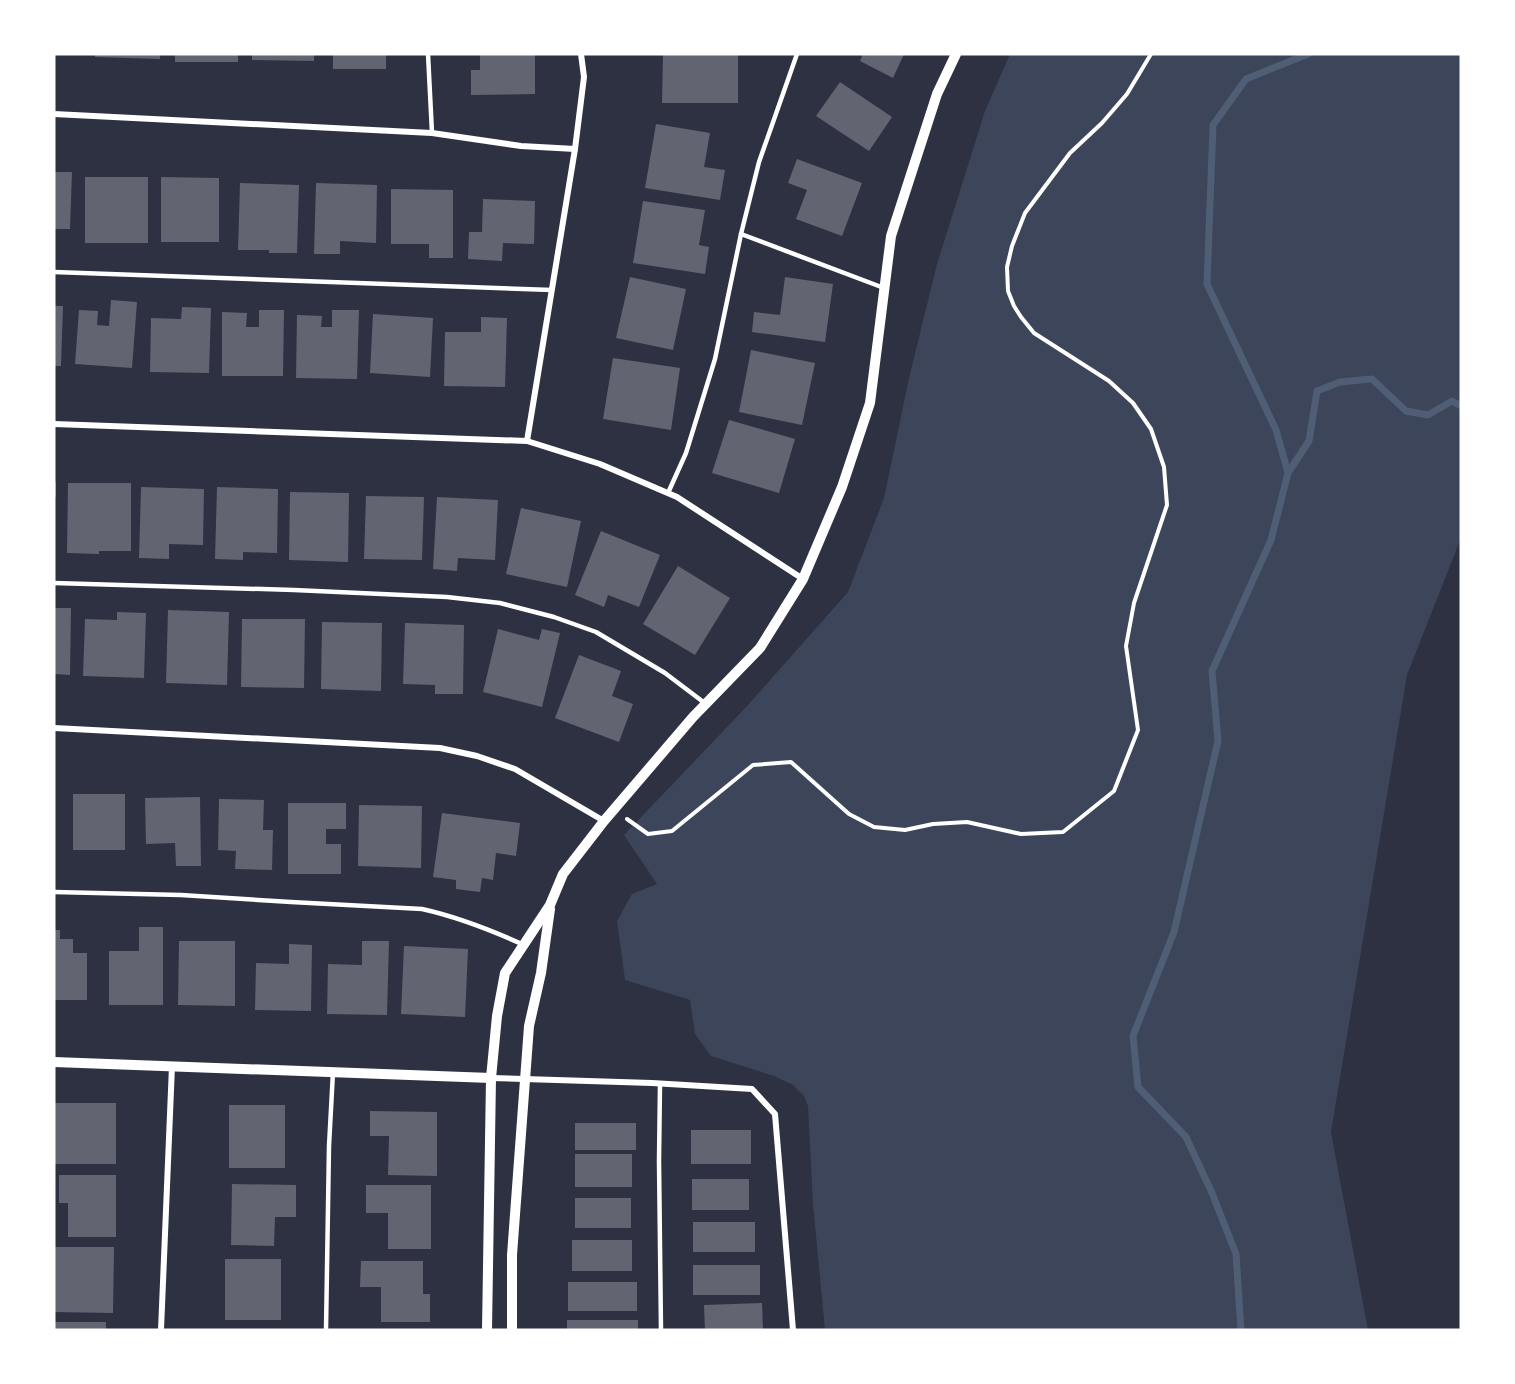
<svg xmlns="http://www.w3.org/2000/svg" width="1515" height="1384" font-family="Georgia,serif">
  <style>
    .green { fill: #3c4559 }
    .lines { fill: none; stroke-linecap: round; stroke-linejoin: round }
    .stream { stroke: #4f5d75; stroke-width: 7 }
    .building { fill: #626471 }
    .path { stroke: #fff; stroke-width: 4 }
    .service { stroke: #fff; stroke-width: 4.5 }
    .minor { stroke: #fff; stroke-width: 6 }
    .tertiary { stroke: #fff; stroke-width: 10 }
  </style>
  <rect width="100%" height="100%" fill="#2d3142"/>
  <!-- green -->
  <polygon class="green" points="1010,54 1461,54 1461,538 1407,675 1331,1132 1368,1330 825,1330 813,1204 808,1106 804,1096 793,1085 774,1076 711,1056 695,1034 690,1000 625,980 617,921 632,894 657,884 624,835 748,705 848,592 884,498 909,378 937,264 985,111"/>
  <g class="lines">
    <!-- stream -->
    <g class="stream">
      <polyline points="1288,473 1309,441 1317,391 1340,382 1372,379 1406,411 1428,415 1452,401 1461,406"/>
      <polyline points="1241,1330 1236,1254 1212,1193 1186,1137 1138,1087 1133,1036 1174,932 1218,741 1212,671 1271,540 1288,473 1276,430 1207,284 1213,125 1246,79 1308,54"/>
    </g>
  </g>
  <!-- building -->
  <g class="building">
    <polygon points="95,54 160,54 160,59 95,57"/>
    <rect x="175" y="54" width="63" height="8"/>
    <polygon points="252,54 314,54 314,61 252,60"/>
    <rect x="333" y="54" width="53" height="15"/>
    <polygon points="480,54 535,54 535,94 471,95 471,70 480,70"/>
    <polygon points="663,54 738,54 738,103 662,103"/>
    <polygon points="863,54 904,54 893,78 860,61"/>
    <polygon points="840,82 892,117 869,151 816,116"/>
    <polygon points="656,124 710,133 704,167 725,170 720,200 645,188"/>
    <polygon points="797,159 862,183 842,236 796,219 807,190 788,183"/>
    <polygon points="54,172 72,172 70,229 54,229"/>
    <rect x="85" y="177" width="63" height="66"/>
    <polygon points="161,177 219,178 219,242 161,242"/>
    <polygon points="240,183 299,185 297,253 269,253 269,250 238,250"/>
    <polygon points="316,183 377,185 376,243 340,241 340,254 314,254"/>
    <polygon points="391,189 453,190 453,258 429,258 429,244 391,244"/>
    <polygon points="483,199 535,201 534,244 503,243 502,261 468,259 469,232 482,232"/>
    <polygon points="643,201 705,210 699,245 709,247 705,274 633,263"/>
    <polygon points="630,277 686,289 673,350 616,338"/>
    <polygon points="785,277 833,284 825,342 752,332 754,312 780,315"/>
    <polygon points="111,300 137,302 132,368 75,364 79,310 98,311 97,325 109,326"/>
    <polygon points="54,306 63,306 61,366 54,366"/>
    <polygon points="182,307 211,308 209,373 150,372 151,318 181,319"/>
    <polygon points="259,310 284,310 283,376 222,376 222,312 247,313 246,327 259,327"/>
    <polygon points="332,310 359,310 357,379 296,378 297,315 322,316 321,327 332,327"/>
    <polygon points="373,314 433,318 430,377 370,373"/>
    <polygon points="481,317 507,318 505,387 444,386 445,332 481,332"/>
    <polygon points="751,350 815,363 802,425 739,412"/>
    <polygon points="613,358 680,368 671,430 603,419"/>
    <polygon points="729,420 795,439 779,493 712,473"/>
    <polygon points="54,481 56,482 56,497 54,497"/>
    <polygon points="68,483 131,483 131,551 99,551 99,554 67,553"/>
    <polygon points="141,487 204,489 203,545 169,544 169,559 139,558"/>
    <polygon points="217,487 278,489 277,553 243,552 243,560 215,559"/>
    <polygon points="290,492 349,493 348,562 289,560"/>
    <polygon points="366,496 424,497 422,560 364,559"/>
    <polygon points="437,497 498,500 495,560 458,558 457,571 433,569"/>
    <polygon points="521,508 581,521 567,587 506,574"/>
    <polygon points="601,531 660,555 639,607 608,595 604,607 575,595"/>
    <polygon points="678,566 730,598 695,655 643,624"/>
    <polygon points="54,608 71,608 70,675 54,674"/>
    <polygon points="168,610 229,612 227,685 166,683"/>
    <polygon points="117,612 146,613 144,678 83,676 85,619 117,620"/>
    <polygon points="242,619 305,619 304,688 241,687"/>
    <polygon points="322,622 382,623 381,691 321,689"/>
    <polygon points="405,623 464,625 463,694 435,694 435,685 403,684"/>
    <polygon points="498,629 539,640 542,629 560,633 542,707 483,692"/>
    <polygon points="579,655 621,671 612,696 633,704 619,742 555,718"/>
    <rect x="73" y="794" width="52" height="56"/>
    <polygon points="200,797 201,866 176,866 175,843 146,844 145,798"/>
    <polygon points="219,799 264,800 263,830 273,830 272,870 235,869 236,851 218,850"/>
    <polygon points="288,803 346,803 346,829 326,829 326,844 341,844 341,874 288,874"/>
    <polygon points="359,805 422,806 421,868 358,866"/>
    <polygon points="442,813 520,823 516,856 496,853 493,880 482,878 480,892 456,889 456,880 433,877"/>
    <polygon points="139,927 163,927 163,1005 109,1005 109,951 139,951"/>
    <polygon points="54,930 60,930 60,939 73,939 73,953 87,953 87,1000 54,1000"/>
    <polygon points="179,941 235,941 235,1006 178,1005"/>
    <polygon points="362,941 389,941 387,1015 327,1014 328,964 362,965"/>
    <polygon points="289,944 312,945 311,1011 255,1010 256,963 289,964"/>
    <polygon points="404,946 468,949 465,1017 401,1014"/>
    <rect x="54" y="1103" width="62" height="61"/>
    <rect x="229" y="1105" width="56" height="63"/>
    <polygon points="370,1111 437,1112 437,1176 388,1175 389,1136 370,1136"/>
    <rect x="575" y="1123" width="61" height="27"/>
    <rect x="691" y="1130" width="60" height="34"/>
    <rect x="575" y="1154" width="57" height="33"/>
    <polygon points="59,1175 116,1175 116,1237 68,1237 68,1203 59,1203"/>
    <rect x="692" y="1179" width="57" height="31"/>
    <polygon points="232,1184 296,1185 296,1217 275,1217 274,1246 231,1245"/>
    <polygon points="366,1185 431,1185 431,1249 388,1249 388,1213 366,1213"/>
    <rect x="575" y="1198" width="56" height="30"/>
    <rect x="693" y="1222" width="62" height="30"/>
    <rect x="572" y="1240" width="60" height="31"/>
    <polygon points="54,1247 114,1247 113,1313 54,1312"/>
    <rect x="225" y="1259" width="56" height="61"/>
    <polygon points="361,1261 423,1261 423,1294 430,1294 430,1322 381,1322 381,1287 360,1287"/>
    <rect x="693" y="1265" width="67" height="30"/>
    <rect x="568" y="1282" width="69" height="29"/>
    <polygon points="762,1303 763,1330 705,1330 704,1305"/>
    <rect x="567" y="1320" width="71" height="10"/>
    <rect x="54" y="1322" width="52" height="8"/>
  </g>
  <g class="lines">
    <!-- path -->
    <polyline class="path" points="627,819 648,834 672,831 753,765 791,762 849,814 874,827 905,830 933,824 967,822 1021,834 1063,832 1114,791 1138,730 1126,646 1134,603 1167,505 1164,467 1151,429 1133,403 1109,381 1034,333 1021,317 1014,306 1008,291 1007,267 1012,246 1025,213 1070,153 1102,123 1127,94 1151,54"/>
    <!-- service -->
    <g class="service">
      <polyline points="428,54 432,133"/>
      <polyline points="741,234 884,288"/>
      <polyline points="54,272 552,290"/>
      <polyline points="668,493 686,453 715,359 741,234 759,162 797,54"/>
      <polyline points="54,583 294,590 447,597 500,603 554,617 596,632 665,673 706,704"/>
      <path d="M54 892 181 895 291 902 422 909C458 917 491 930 524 945"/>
      <polyline points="660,1084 659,1161 661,1330"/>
      <polyline points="326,1330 329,1146 333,1072"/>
    </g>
    <!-- minor -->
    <g class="minor">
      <polyline points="54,114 432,133 521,146 575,149"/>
      <polyline points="54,424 527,441 600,464 677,497 803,579"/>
      <polyline points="527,441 575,149 584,77 581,54"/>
      <polyline points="54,728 440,748 477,756 515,769 604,821"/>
      <polyline points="491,1078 652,1083 752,1089 775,1114 793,1330"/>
      <polyline points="161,1330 172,1066"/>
    </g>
    <!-- tertiary -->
    <g class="tertiary">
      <polyline points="54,1062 491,1078"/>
      <polyline points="487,1330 491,1078 497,1016 505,973 550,905 563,874 604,821 693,717 760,648 803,579 842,487 870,403 891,236 937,94 956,54"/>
      <polyline points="512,1330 512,1255 529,1026 541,973 550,909"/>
    </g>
  </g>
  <!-- border -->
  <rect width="1515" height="1384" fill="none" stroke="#ffffff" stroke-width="111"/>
</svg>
